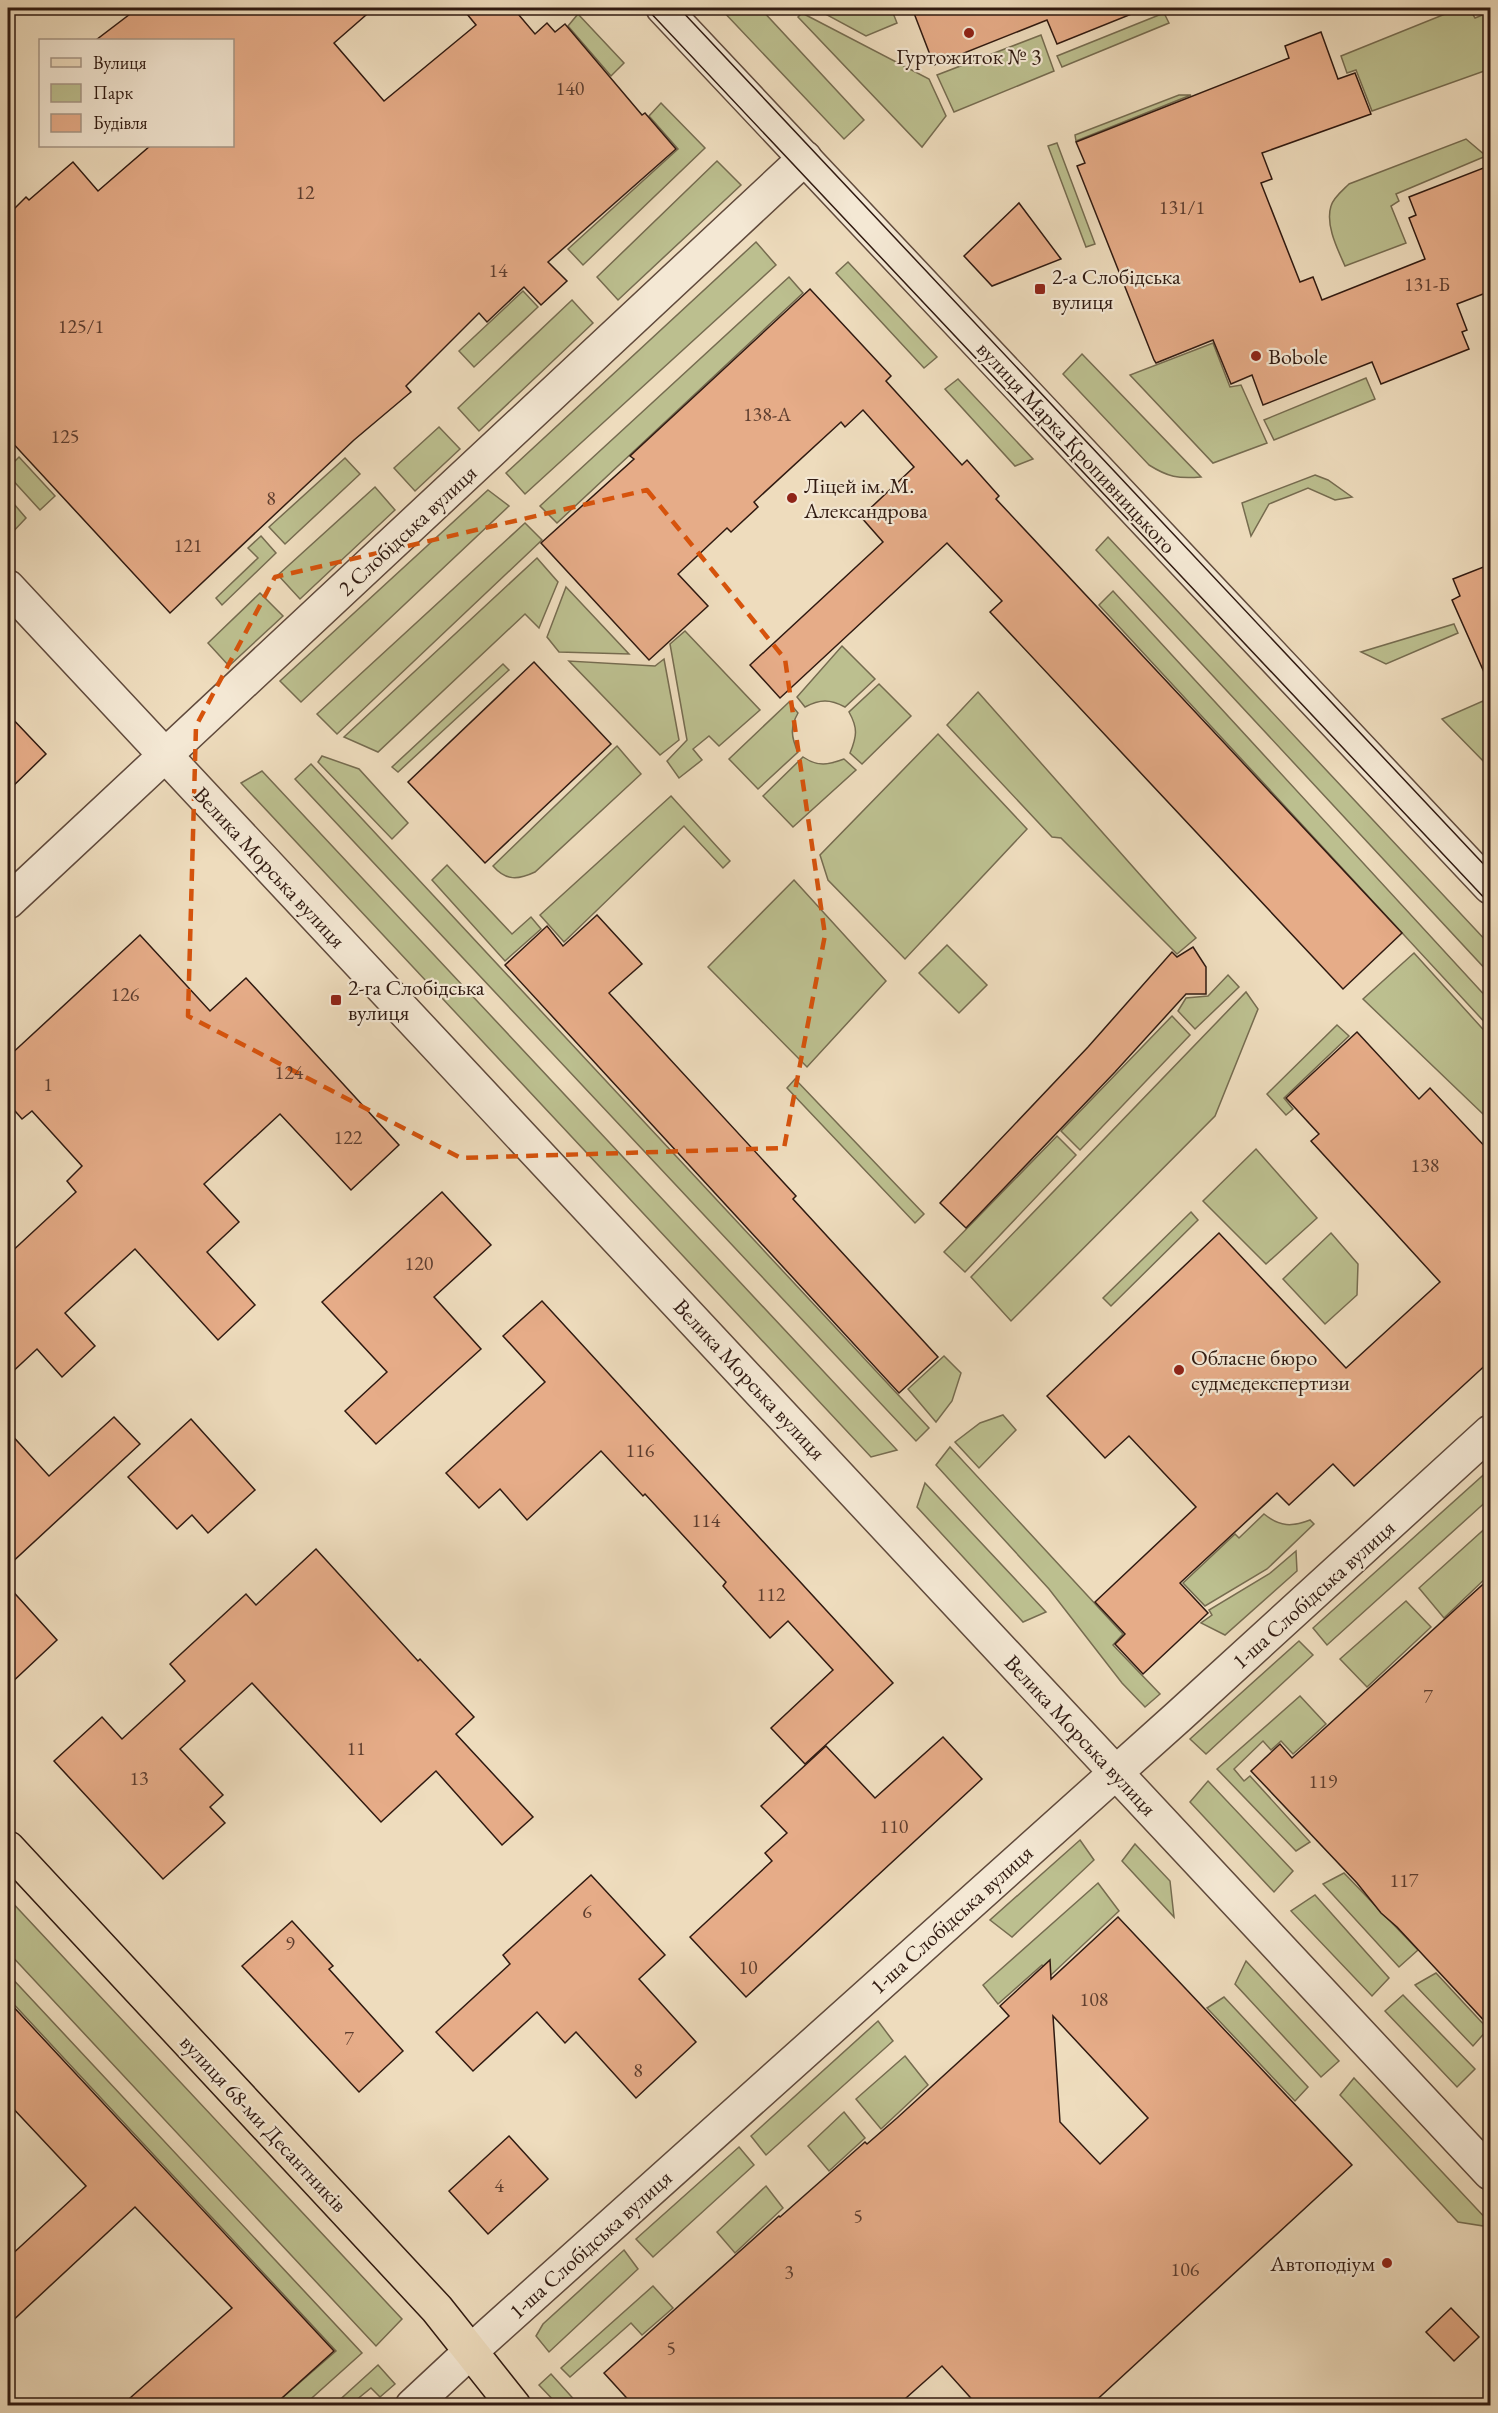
<svg xmlns="http://www.w3.org/2000/svg" width="1498" height="2413" font-family="'EB Garamond',serif">
  <style>
    .green { fill: #bcbf8f; stroke: #766c50; stroke-width: 1.5 }
    .building { fill: #e6ac88; stroke: #301a11; stroke-width: 1.5; fill-rule: evenodd }
    .lines { fill: none; stroke-linecap: round; stroke-linejoin: round }
    .minor-casing { stroke: #604a3c; stroke-width: 36 }
    .major-casing { stroke: #301a11; stroke-width: 36 }
    .minor { stroke: #f4e8d4; stroke-width: 33 }
    .major { stroke: #eedcbd; stroke-width: 33 }
    .tram { stroke: #301a11; stroke-width: 1.5 }
    .marked { fill: none; stroke: #d6530c; stroke-width: 4.5; stroke-dasharray: 12 8; stroke-linejoin: round }
    .poi-dot { fill: #8f2418; stroke: #f4e8d4; stroke-width: 2 }
    .labels { text-anchor: middle; stroke-width: 4.5; stroke-linejoin: round; paint-order: stroke }
    .number-label { font-size: 20px; fill: #5e3e2f }
    .poi-label { font-size: 22px; fill: #301a11; stroke: #f4e8d4; text-anchor: start }
    .street-label { font-size: 22px; fill: #301a11; stroke: #f4e8d4 }
  </style>
  <rect width="100%" height="100%" fill="#eedcbd"/>
  <filter id="stains"><feTurbulence type="fractalNoise" baseFrequency=".00333" numOctaves="4"/><feColorMatrix values="0 0 0 0 .2 0 0 0 0 .09 0 0 0 0 .02 0 0 0 .5 -.17"/></filter>
  <radialGradient id="worn" r=".72"><stop offset=".6" stop-color="#630" stop-opacity="0"/><stop offset="1" stop-color="#630" stop-opacity=".3"/></radialGradient>
  <!-- green -->
  <g class="green">
    <polygon points="720,8 760,8 864,120 844,139"/>
    <polygon points="819,8 891,8 897,23 866,36 816,9"/>
    <polygon points="1460,8 1469,8 1475,18 1490,12 1490,69 1372,111 1356,70 1347,73 1341,56"/>
    <polygon points="802,13 929,79 946,116 922,147 798,17"/>
    <polygon points="1164,13 1169,23 1062,67 1057,56"/>
    <polygon points="578,14 624,63 611,76 568,26"/>
    <polygon points="1041,35 1054,71 954,112 937,75"/>
    <polygon points="1179,95 1191,95 1076,141 1075,135"/>
    <polygon points="661,103 705,148 583,265 568,249 678,149 649,116"/>
    <path d="M1466 139 1486 156 1396 194 1399 201 1391 206 1406 243 1345 266C1338 250 1325 225 1331 206 1333 198 1343 190 1349 184Z"/>
    <polygon points="1057,143 1095,244 1086,247 1048,146"/>
    <polygon points="717,161 741,185 618,300 597,277"/>
    <polygon points="756,242 776,265 525,494 506,473"/>
    <polygon points="848,262 937,357 924,368 836,273"/>
    <polygon points="789,277 803,293 557,523 540,506"/>
    <polygon points="523,291 538,307 474,367 459,351"/>
    <polygon points="572,300 593,323 479,431 458,408"/>
    <polygon points="1213,343 1230,387 1241,385 1267,443 1213,463 1130,375"/>
    <path d="M1082 354 1201 477C1178 479 1168 477 1149 465L1063 374Z"/>
    <polygon points="1366,378 1375,399 1274,440 1264,420"/>
    <polygon points="958,379 1033,459 1015,466 945,389"/>
    <polygon points="439,427 460,449 415,491 394,468"/>
    <polygon points="19,457 55,496 40,510 8,475 8,464 10,466"/>
    <polygon points="345,458 360,474 285,544 269,527"/>
    <polygon points="1315,475 1328,480 1352,497 1335,500 1308,488 1269,504 1251,536 1242,503"/>
    <polygon points="375,487 395,510 300,599 278,575"/>
    <polygon points="488,490 509,506 301,702 280,681"/>
    <polygon points="8,497 26,518 9,536 8,535"/>
    <polygon points="525,523 542,540 337,734 317,714"/>
    <polygon points="261,536 276,553 222,605 216,598 258,558 248,548"/>
    <polygon points="1108,537 1490,945 1490,974 1096,550"/>
    <polygon points="537,558 558,582 539,628 525,614 378,752 344,737"/>
    <polygon points="566,587 629,654 559,652 547,637"/>
    <polygon points="1113,591 1490,1001 1490,1028 1099,605"/>
    <polygon points="260,593 283,616 229,666 208,643"/>
    <polygon points="1454,624 1458,633 1386,664 1361,652"/>
    <polygon points="685,631 760,710 719,746 709,736 693,749 702,760 679,778 667,761 687,740 670,644"/>
    <path d="M842 646 875 679 845 707C830 699 820 699 805 707L797 697Z"/>
    <polygon points="664,659 679,740 660,755 569,661 655,666"/>
    <polygon points="503,664 509,670 398,772 392,767"/>
    <path d="M879 684 911 716 862 764 850 753C857 736 858 728 849 712Z"/>
    <polygon points="978,692 1196,938 1177,954 1061,838 1052,837 947,725"/>
    <polygon points="1483,701 1490,720 1490,768 1442,719"/>
    <path d="M789 702 798 713C790 727 791 737 798 752L758 789 729 759Z"/>
    <polygon points="938,734 1027,829 905,959 828,880 820,855"/>
    <path d="M617 746 641 774 535 872C518 880 506 881 493 866Z"/>
    <polygon points="322,756 359,769 408,823 392,839 318,762"/>
    <path d="M803 757C818 767 828 765 844 759L856 770 793 827 763 796Z"/>
    <polygon points="311,764 929,1428 916,1441 295,779"/>
    <polygon points="262,771 897,1450 871,1457 241,783"/>
    <polygon points="671,796 730,861 723,868 684,826 564,942 540,915"/>
    <polygon points="447,865 512,934 531,917 541,929 505,961 432,880"/>
    <polygon points="794,880 886,981 807,1067 708,967"/>
    <polygon points="947,945 987,985 959,1013 919,973"/>
    <polygon points="1414,953 1490,1037 1490,1109 1484,1115 1363,999"/>
    <polygon points="1228,975 1239,987 1195,1029 1178,1011 1186,998 1208,996"/>
    <polygon points="1246,992 1258,1009 1215,1116 1011,1321 971,1277"/>
    <polygon points="1172,1016 1190,1035 1080,1150 1061,1131"/>
    <polygon points="1337,1025 1349,1036 1284,1098 1293,1109 1286,1115 1267,1094"/>
    <polygon points="795,1079 924,1214 915,1223 787,1088"/>
    <polygon points="1057,1136 1076,1155 965,1272 944,1252"/>
    <polygon points="1256,1149 1317,1218 1266,1264 1203,1201"/>
    <polygon points="1191,1212 1198,1220 1111,1306 1103,1298"/>
    <polygon points="1331,1233 1358,1264 1357,1295 1325,1324 1283,1279"/>
    <polygon points="944,1356 961,1373 952,1401 936,1422 908,1389"/>
    <polygon points="1003,1415 1016,1430 979,1468 955,1442 980,1423"/>
    <polygon points="950,1447 1123,1634 1113,1645 1160,1694 1145,1707 1122,1683 1049,1589 936,1465"/>
    <polygon points="1490,1469 1490,1498 1327,1645 1313,1628"/>
    <polygon points="925,1483 1046,1612 1023,1622 917,1507"/>
    <path d="M1264 1514C1280 1527 1292 1527 1310 1520L1314 1524 1267 1569 1205 1606 1183 1583 1235 1534 1239 1538Z"/>
    <polygon points="1490,1524 1490,1574 1444,1618 1419,1588"/>
    <polygon points="1296,1551 1297,1571 1225,1635 1201,1623 1212,1615 1209,1610 1269,1574"/>
    <polygon points="1406,1601 1431,1627 1367,1687 1340,1659"/>
    <polygon points="1299,1641 1313,1655 1206,1754 1190,1739"/>
    <polygon points="1300,1696 1326,1724 1293,1754 1281,1741 1271,1750 1263,1741 1234,1769 1244,1781 1250,1776 1310,1842 1296,1851 1217,1769"/>
    <polygon points="1208,1781 1293,1871 1274,1892 1190,1802"/>
    <polygon points="1080,1840 1094,1860 1012,1937 990,1920"/>
    <polygon points="1135,1844 1170,1881 1174,1917 1122,1861"/>
    <polygon points="1344,1873 1418,1950 1399,1967 1323,1884"/>
    <polygon points="1098,1883 1119,1911 1051,1975 1042,1965 998,2004 983,1985"/>
    <polygon points="1315,1895 1389,1978 1372,1996 1291,1911"/>
    <polygon points="8,1898 402,2319 376,2346 8,1952"/>
    <polygon points="1246,1961 1339,2061 1321,2077 1235,1984"/>
    <polygon points="1436,1973 1488,2029 1473,2046 1415,1985"/>
    <polygon points="8,1974 362,2353 304,2405 274,2405 336,2351 8,1998"/>
    <polygon points="1403,1995 1475,2069 1457,2087 1385,2011"/>
    <polygon points="1224,1997 1308,2087 1295,2101 1207,2008"/>
    <polygon points="878,2021 893,2041 766,2155 751,2136"/>
    <polygon points="905,2056 928,2085 881,2129 856,2099"/>
    <polygon points="1354,2078 1490,2223 1490,2227 1458,2222 1340,2095"/>
    <polygon points="844,2112 865,2138 829,2171 808,2146"/>
    <polygon points="739,2147 754,2165 653,2257 636,2239"/>
    <polygon points="766,2186 783,2208 735,2253 717,2232"/>
    <polygon points="624,2250 638,2269 549,2352 536,2336 543,2324"/>
    <polygon points="653,2286 673,2308 642,2335 631,2323 570,2377 561,2368"/>
    <polygon points="378,2365 395,2384 380,2397 371,2388 350,2405 334,2405"/>
    <polygon points="551,2374 579,2405 558,2405 539,2385"/>
  </g>
  <!-- building -->
  <g class="building">
    <polygon points="138,8 374,8 334,43 384,101 476,25 462,8 513,8 535,34 547,23 555,32 565,24 642,115 645,113 676,149 548,262 567,281 541,305 524,287 487,322 479,313 406,386 411,392 354,440 170,613 8,438 8,215 26,197 29,200 73,162 98,191 150,146 232,146 232,40 96,40"/>
    <polygon points="912,8 1144,8 1144,9 1057,44 1047,20 934,65"/>
    <polygon points="1321,32 1338,79 1355,73 1371,114 1262,153 1272,179 1261,183 1300,282 1313,277 1322,300 1425,259 1409,218 1416,215 1409,197 1491,165 1491,291 1457,304 1467,330 1462,332 1469,349 1381,384 1372,362 1263,405 1252,375 1231,384 1213,340 1156,363 1154,360 1077,166 1085,163 1076,142 1289,58 1285,46"/>
    <polygon points="1019,203 1061,259 992,286 964,256"/>
    <polygon points="810,289 891,376 886,381 962,465 967,460 999,496 996,499 1402,933 1343,989 990,612 1002,601 947,543 780,698 750,665 883,542 861,517 914,467 863,410 845,427 841,422 754,502 758,507 731,532 727,528 678,574 708,606 649,660 541,543 634,459 630,456"/>
    <polygon points="1491,564 1491,688 1452,600 1460,596 1453,579"/>
    <polygon points="534,662 611,744 485,863 408,782"/>
    <polygon points="8,714 46,754 8,791"/>
    <polygon points="597,915 642,964 609,993 796,1196 793,1199 938,1357 899,1393 505,965 547,926 563,946"/>
    <polygon points="140,935 210,1011 246,978 399,1145 351,1190 280,1114 204,1184 239,1222 207,1252 255,1305 218,1340 135,1249 65,1313 95,1346 62,1377 37,1349 8,1376 8,1255 76,1192 67,1181 82,1166 32,1111 22,1119 8,1103 8,1057"/>
    <polygon points="1193,947 1206,967 1206,994 1186,994 1115,1072 966,1228 940,1203 1088,1047 1172,952 1177,957"/>
    <polygon points="1357,1032 1419,1099 1430,1088 1491,1153 1491,1360 1354,1486 1333,1464 1289,1505 1277,1493 1180,1583 1208,1613 1143,1674 1115,1644 1125,1634 1095,1602 1196,1507 1129,1436 1105,1458 1047,1396 1219,1233 1346,1368 1440,1282 1311,1141 1319,1134 1286,1098"/>
    <polygon points="442,1192 491,1245 434,1297 481,1349 376,1444 345,1411 387,1372 322,1302"/>
    <polygon points="542,1301 893,1683 805,1764 771,1728 833,1670 788,1621 770,1638 723,1586 726,1582 645,1494 643,1496 601,1451 527,1520 500,1489 479,1508 446,1473 545,1382 503,1336"/>
    <polygon points="114,1417 140,1444 8,1566 8,1431 49,1476"/>
    <polygon points="191,1419 255,1490 208,1533 192,1515 177,1529 128,1477"/>
    <polygon points="316,1549 418,1661 420,1659 474,1717 456,1734 533,1817 502,1845 436,1771 381,1822 252,1683 180,1749 223,1795 210,1807 225,1823 163,1879 54,1761 102,1717 122,1739 185,1681 170,1664 246,1594 256,1605"/>
    <polygon points="1491,1577 1491,2028 1397,1927 1381,1913 1357,1883 1251,1771 1280,1744 1292,1758"/>
    <polygon points="8,1586 57,1640 8,1686"/>
    <polygon points="943,1737 982,1779 746,1997 690,1937 772,1861 765,1853 787,1833 761,1806 826,1746 875,1798"/>
    <polygon points="591,1875 665,1955 639,1979 696,2042 636,2098 576,2032 565,2043 537,2012 473,2071 436,2032 510,1964 503,1955"/>
    <path d="M1118 1917 1352 2165 1090 2406H978L942 2366 897 2406H634L604 2373 779 2216 780 2217 865 2142 867 2144 897 2118 1009 2016 1000 2006 1050 1960 1051 1979ZM1053 2016 1148 2118 1100 2164 1060 2122Z"/>
    <polygon points="292,1921 333,1966 329,1969 403,2051 359,2092 242,1966"/>
    <polygon points="8,2001 334,2351 273,2406 121,2406 232,2308 135,2207 8,2325 8,2258 86,2186 8,2103"/>
    <polygon points="509,2136 548,2179 488,2234 449,2191"/>
    <polygon points="1451,2308 1479,2337 1454,2361 1426,2332"/>
  </g>
  <g class="lines">
    <!-- minor casing -->
    <g class="minor-casing">
      <g id="minor">
        <polyline points="663,8 1490,887"/>
        <polyline points="8,587 1490,2173"/>
        <polyline points="8,902 805,158"/>
        <polyline points="412,2406 471,2351 1179,1716 1490,1432"/>
      </g>
    </g>
    <!-- major casing -->
    <g class="major-casing">
      <polyline id="major" points="8,1848 437,2309 514,2406"/>
    </g>
    <!-- minor -->
    <use href="#minor" class="minor"/>
    <!-- major -->
    <use href="#major" class="major"/>
    <!-- tram -->
    <g class="tram">
      <polyline points="646,8 1490,904"/>
      <polyline points="679,8 1490,871"/>
    </g>
  </g>
  <!-- marked area -->
  <path class="marked" d="M647 490 785 659 825 935 784 1148 461 1158 188 1016 196 726 275 577Z"/>
  <!-- markers -->
  <g class="poi-dot">
    <circle cx="969" cy="33" r="6"/>
    <rect x="1034" y="283" width="12" height="12" rx="3"/>
    <circle cx="1256" cy="356" r="6"/>
    <circle cx="792" cy="498" r="6"/>
    <rect x="330" y="994" width="12" height="12" rx="3"/>
    <circle cx="1179" cy="1370" r="6"/>
    <circle cx="1387" cy="2263" r="6"/>
  </g>
  <g class="labels">
    <!-- number labels -->
    <g class="number-label">
      <text x="570" y="95">140</text>
      <text x="305" y="199">12</text>
      <text x="1182" y="214">131/1</text>
      <text x="498" y="277">14</text>
      <text x="1427" y="291">131-Б</text>
      <text x="81" y="333">125/1</text>
      <text x="767" y="421">138-А</text>
      <text x="65" y="443">125</text>
      <text x="271" y="505">8</text>
      <text x="188" y="552">121</text>
      <text x="125" y="1001">126</text>
      <text x="289" y="1079">124</text>
      <text x="48" y="1091">1</text>
      <text x="348" y="1144">122</text>
      <text x="1425" y="1172">138</text>
      <text x="419" y="1270">120</text>
      <text x="640" y="1457">116</text>
      <text x="706" y="1527">114</text>
      <text x="771" y="1601">112</text>
      <text x="1428" y="1703">7</text>
      <text x="356" y="1755">11</text>
      <text x="139" y="1785">13</text>
      <text x="1323" y="1788">119</text>
      <text x="894" y="1833">110</text>
      <text x="1404" y="1887">117</text>
      <text x="587" y="1918">6</text>
      <text x="290" y="1950">9</text>
      <text x="748" y="1974">10</text>
      <text x="1094" y="2006">108</text>
      <text x="349" y="2045">7</text>
      <text x="638" y="2077">8</text>
      <text x="499" y="2192">4</text>
      <text x="858" y="2223">5</text>
      <text x="1185" y="2276">106</text>
      <text x="789" y="2279">3</text>
      <text x="671" y="2355">5</text>
    </g>
    <!-- poi labels -->
    <g class="poi-label">
      <text x="969" y="64" text-anchor="middle">Гуртожиток № 3</text>
      <text x="1052" y="284">2-а Слобідська<tspan x="1052" dy="25">вулиця</tspan></text>
      <text x="1268" y="364">Bobole</text>
      <text x="804" y="493">Ліцей ім. М.<tspan x="804" dy="25">Александрова</tspan></text>
      <text x="348" y="995">2-га Слобідська<tspan x="348" dy="25">вулиця</tspan></text>
      <text x="1191" y="1365">Обласне бюро<tspan x="1191" dy="25">судмедекспертизи</tspan></text>
      <text x="1375" y="2271" text-anchor="end">Автоподіум</text>
    </g>
    <!-- street labels -->
    <g class="street-label">
      <text transform="translate(1077 447) rotate(47)" y="8">вулиця Марка Кропивницького</text>
      <text transform="translate(407 530) rotate(-43)" y="8">2 Слобідська вулиця</text>
      <text transform="translate(270 867) rotate(47)" y="8">Велика Морська вулиця</text>
      <text transform="translate(750 1379) rotate(47)" y="8">Велика Морська вулиця</text>
      <text transform="translate(1313 1594) rotate(-42)" y="8">1-ша Слобідська вулиця</text>
      <text transform="translate(1081 1735) rotate(47)" y="8">Велика Морська вулиця</text>
      <text transform="translate(951 1919) rotate(-42)" y="8">1-ша Слобідська вулиця</text>
      <text transform="translate(264 2123) rotate(47)" y="8">вулиця 68-ми Десантників</text>
      <text transform="translate(590 2244) rotate(-42)" y="8">1-ша Слобідська вулиця</text>
    </g>
  </g>
  <!-- margin -->
  <rect width="1498" height="2413" fill="none" stroke="#eedcbd" stroke-width="30"/>
  <rect x="9" y="9" width="1480" height="2395" fill="none" stroke="#301a11" stroke-width="3"/>
  <rect x="15" y="15" width="1468" height="2383" fill="none" stroke="#301a11" stroke-width="1.5"/>
  <!-- legend -->
  <rect x="39" y="39" width="195" height="108" fill="#f4e8d4" stroke="#a69686" stroke-width="1.5"/>
  <rect x="51" y="58" width="30" height="9" fill="#eedcbd" stroke="#a69686" stroke-width="1.5"/>
  <text x="93" y="69" font-size="18" fill="#301a11">Вулиця</text>
  <rect x="51" y="84" width="30" height="18" fill="#bcbf8f" stroke="#a69686" stroke-width="1.5"/>
  <text x="93" y="99" font-size="18" fill="#301a11">Парк</text>
  <rect x="51" y="114" width="30" height="18" fill="#e6ac88" stroke="#a69686" stroke-width="1.5"/>
  <text x="93" y="129" font-size="18" fill="#301a11">Будівля</text>
  <rect width="100%" height="100%" filter="url(#stains)"/>
  <rect width="100%" height="100%" fill="url(#worn)"/>
</svg>
